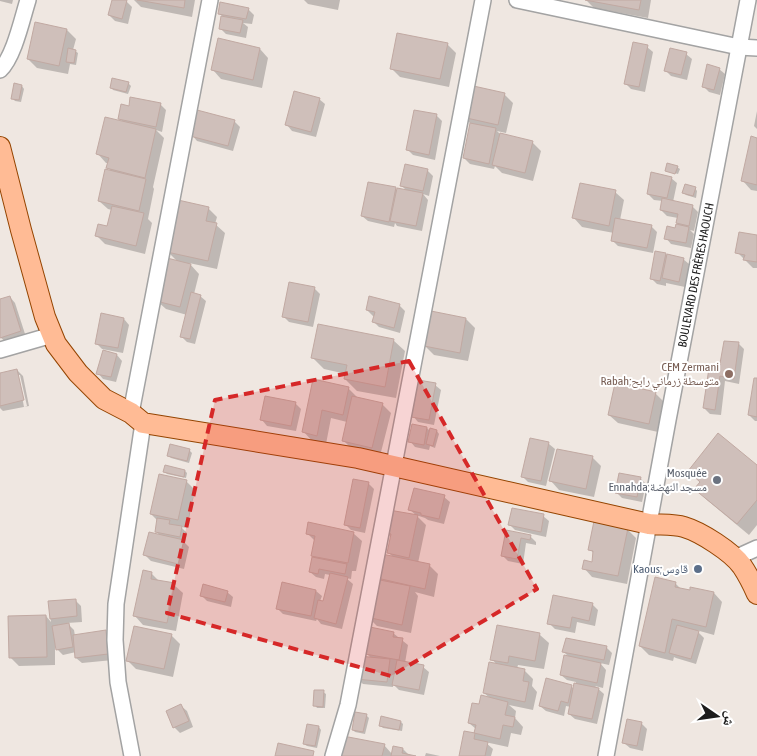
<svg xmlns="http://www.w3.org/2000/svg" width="757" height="756" font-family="'Asap Condensed','Noto Naskh Arabic',sans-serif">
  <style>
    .shadow { fill: #0003; fill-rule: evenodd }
    .building { fill: #cfbfba; stroke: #c1a9a2 }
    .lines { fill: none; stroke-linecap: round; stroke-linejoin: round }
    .minor-casing { stroke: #a3a3a3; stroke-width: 18 }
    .major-casing { stroke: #944400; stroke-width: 22 }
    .minor { stroke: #fff; stroke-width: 15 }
    .major { stroke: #ffbb95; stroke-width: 20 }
    .marked { fill: #d62828; fill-opacity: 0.2; stroke: #d62828; stroke-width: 4; stroke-dasharray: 10 6; stroke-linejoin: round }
    .education-dot { fill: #8d6e63; stroke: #fff; stroke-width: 2 }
    .worship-dot { fill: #6b7280; stroke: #fff; stroke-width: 2 }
    .service-dot { fill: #5c6f8a; stroke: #fff; stroke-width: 2 }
    .labels { text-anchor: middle; stroke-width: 4; stroke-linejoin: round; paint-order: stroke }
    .street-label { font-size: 12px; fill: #1c1c1c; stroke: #fff }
    .education-label { font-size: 12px; fill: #785e54; stroke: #fff; text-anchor: end }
    .worship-label { font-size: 12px; fill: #5b616d; stroke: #fff; text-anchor: end }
    .service-label { font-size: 12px; fill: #4e5e75; stroke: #fff; text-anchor: end }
  </style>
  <rect width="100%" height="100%" fill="#efe7e1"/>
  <!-- shadow -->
  <g class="shadow">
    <polygon points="0,0 13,0 12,4 0,1"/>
    <polygon points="113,0 126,1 132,7 128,24 115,21 109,15"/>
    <polygon points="134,0 195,0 192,17 141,7"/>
    <polygon points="304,0 340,0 338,10 308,4"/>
    <polygon points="586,0 651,0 648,18 594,8"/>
    <polygon points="248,9 254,15 252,24 243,23 248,27 246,38 226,34 220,28 223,17 219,13"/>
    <polygon points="67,30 76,39 73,50 75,51 78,53 76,65 70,64 68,74 37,68 28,59"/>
    <polygon points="447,44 456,53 449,87 400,77 392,69"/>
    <polygon points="647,47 653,52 645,92 631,89 626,84"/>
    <polygon points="260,49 268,58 262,88 221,79 213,70"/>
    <polygon points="686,54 692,59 687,80 671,76 666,71"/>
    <polygon points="719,69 725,74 720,95 709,92 703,86"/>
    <polygon points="128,83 131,86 128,94 113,90 111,87"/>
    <polygon points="22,86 24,89 21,102 15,101 12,98"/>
    <polygon points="504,94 513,103 506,133 497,131 500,134 532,142 541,151 533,181 502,173 495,166 494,169 470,164 464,158 471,124 463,117"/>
    <polygon points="319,99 325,104 316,137 292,131 287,125"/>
    <polygon points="160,104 166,110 162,132 156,130 164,138 153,187 154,189 148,219 152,223 145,254 105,244 97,236 108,228 112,210 108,209 99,201 112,172 108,168 109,163 106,163 98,154 123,122 120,119 130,107"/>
    <polygon points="415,111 437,116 442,121 435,160 413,155 407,149"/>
    <polygon points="757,111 757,129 754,126"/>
    <polygon points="234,121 240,127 233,151 197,141 192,135"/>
    <polygon points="757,139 757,191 751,190 743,181"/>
    <polygon points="677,167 680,169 678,174 668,171 668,172 667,171"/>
    <polygon points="427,170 433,176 429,196 423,194 428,200 422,231 397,226 395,223 394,227 368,221 362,216 395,188 397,191 407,191 402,186"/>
    <polygon points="671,178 677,183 673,202 692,206 698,212 694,231 690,230 694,234 691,248 671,244 666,238 676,229 681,227 677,223 678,218 667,216 661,210 663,201 654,200 648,194"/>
    <polygon points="695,188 697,191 696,198 686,195 684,193"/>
    <polygon points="615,192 624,200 620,220 651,226 657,232 653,253 618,246 612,240 614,233 582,227 574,218"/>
    <polygon points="208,208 217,217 215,224 225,233 217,269 189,263 199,274 194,294 200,296 206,301 195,344 187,342 181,336 187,315 166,309 157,301 178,262 168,252"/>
    <polygon points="757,236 757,268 753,268 737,252"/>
    <polygon points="665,254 683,259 689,264 685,287 666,283 666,286 657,284 651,278"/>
    <polygon points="314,288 320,294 313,327 289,322 283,316"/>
    <polygon points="10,297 15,303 26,337 7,343 1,338 0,335 0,300"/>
    <polygon points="399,305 405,311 400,333 379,327 374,322 375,316 373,316 367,310"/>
    <polygon points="124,319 129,325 123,353 102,349 96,343"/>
    <polygon points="466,319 475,328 468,361 434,355 425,346"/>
    <polygon points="393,340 405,351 396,398 357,391 345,379 346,374 324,369 313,358"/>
    <polygon points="725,342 739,344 744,349 739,384 725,381 721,415 710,414 704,408 720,371"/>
    <polygon points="117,355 122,361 116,382 103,379 98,373"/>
    <path d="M17 370 23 376 29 406 3 411 0 408V374ZM18 375H20L27 406 24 407Z"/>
    <polygon points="757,380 757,421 755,421 749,415"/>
    <polygon points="314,381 348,388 357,397 357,398 382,404 391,413 380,456 352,449 343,440 347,422 331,418 326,444 312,441 304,432"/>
    <polygon points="435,385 441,390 434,425 418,422 413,416"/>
    <polygon points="655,393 664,402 658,432 618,423 609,415"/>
    <polygon points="295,403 301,409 296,431 267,426 262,420"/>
    <polygon points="427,428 431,432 437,431 439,434 435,448 430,446 429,450 415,447 410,441"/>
    <polygon points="531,440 549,444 555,449 546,486 528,482 523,477"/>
    <polygon points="189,450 192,453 189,463 171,458 169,456"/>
    <polygon points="592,457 601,466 594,497 559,490 551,481"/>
    <polygon points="757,466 757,525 749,535 707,500 696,489"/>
    <polygon points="185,471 187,473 186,478 167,474 165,472"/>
    <polygon points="640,478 646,484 642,502 622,498 617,493"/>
    <polygon points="186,481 195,490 187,528 181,527 187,533 185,543 189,547 184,569 151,561 145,555 160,536 156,531 158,521 151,514"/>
    <polygon points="368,483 374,489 365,533 351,530 345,524"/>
    <polygon points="444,497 450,502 444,524 428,520 425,518 416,515 426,525 418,563 430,566 438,574 434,597 415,592 418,596 411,633 377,626 368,617 382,582 378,577 394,558 389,553 392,538 386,532 417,516 409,509"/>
    <polygon points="543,516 549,521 546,537 515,530 510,525"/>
    <polygon points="627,529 636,538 627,584 592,577 584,568 593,563 594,554 590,549"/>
    <polygon points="507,532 530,536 536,542 536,545 526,543 523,564 508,561 502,555"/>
    <polygon points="307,533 353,533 362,541 356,571 352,571 351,579 346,578 353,584 342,629 321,624 317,619 316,621 283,614 278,609 316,591 322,596 320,601 324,602 330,575 325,574 324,579 316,577 310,572 316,560 312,556 315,541"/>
    <polygon points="151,573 160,582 174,585 183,593 176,631 143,625 135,616"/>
    <polygon points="676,584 681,589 714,593 722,602 714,635 696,630 704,638 696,664 676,658 674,657 673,661 649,655 640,646"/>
    <polygon points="227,592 233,597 231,607 207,601 201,595"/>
    <polygon points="75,600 81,606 82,622 67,623 74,630 75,636 105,632 111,637 113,660 82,663 76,658 76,652 63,655 57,649 56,642 55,642 55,665 19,666 10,657 46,616 51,622 49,602"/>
    <polygon points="592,604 598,610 595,626 577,622 575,633 555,629 549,623"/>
    <polygon points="498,627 540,635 549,643 544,669 518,665 517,669 524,670 533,679 532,686 537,692 533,710 509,705 516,711 515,718 523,727 521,735 511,733 508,747 485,742 493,749 491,756 460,756 475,734 476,729 469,723 480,706 491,699 484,693 497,665 492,659"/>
    <polygon points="393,633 408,645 405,663 423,667 429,672 424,695 399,690 393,684 393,687 363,684 358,679 372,659 367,654"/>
    <polygon points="171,635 180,644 173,677 136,669 127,660"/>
    <polygon points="606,647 612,653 609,665 600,663 606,670 603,688 595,686 604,694 597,724 575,719 569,714 571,707 566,706 564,716 546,711 540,706 571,686 574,689 576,682 567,680 561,675 570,658 564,652"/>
    <polygon points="323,692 326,694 325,708 317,708 315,705"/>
    <polygon points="181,706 187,711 193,727 180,733 174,727"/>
    <polygon points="366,715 369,718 365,734 355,732 353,730"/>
    <polygon points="401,722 403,724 402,731 383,728 380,725"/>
    <polygon points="641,723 647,729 643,751 630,748 624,743"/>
    <polygon points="319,727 321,730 317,748 307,746 304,744"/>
    <polygon points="384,745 392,754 403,749 410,756 340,756"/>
    <polygon points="426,753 440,756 425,756"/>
  </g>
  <!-- building -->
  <g class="building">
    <polygon points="112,0 127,0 122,19 108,15"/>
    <polygon points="137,0 185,0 184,8"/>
    <polygon points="585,0 641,0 639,10"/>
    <polygon points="220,2 249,8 246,19 218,14"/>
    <polygon points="221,16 243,20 240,33 219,29"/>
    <polygon points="35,22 67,29 59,66 27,59"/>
    <polygon points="397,33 448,43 440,79 390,69"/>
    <polygon points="218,38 260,48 253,80 211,70"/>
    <polygon points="633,42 648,45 639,87 624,84"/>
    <polygon points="68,48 76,50 74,63 66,62"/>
    <polygon points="670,48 687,52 681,75 664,71"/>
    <polygon points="707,64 720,68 714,90 702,87"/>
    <polygon points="112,78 129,82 126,92 110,88"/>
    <polygon points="14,83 22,85 19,100 11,99"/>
    <polygon points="469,85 505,93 498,125 462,117"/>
    <polygon points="294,91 320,98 311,132 285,125"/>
    <polygon points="130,97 161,103 156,127 118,119 121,104 129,106"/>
    <polygon points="197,110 235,120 228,146 190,136"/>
    <polygon points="414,110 437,114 429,155 406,150"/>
    <polygon points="105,117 156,129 145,178 106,168 109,158 96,154"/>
    <polygon points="470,123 496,128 489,164 463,158"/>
    <polygon points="500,133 533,141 525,173 492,165"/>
    <polygon points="751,136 757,138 757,185 741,181"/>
    <polygon points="667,163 678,166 675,174 665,171"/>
    <polygon points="405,164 428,169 423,191 400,186"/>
    <polygon points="105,169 146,179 139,211 98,201"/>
    <polygon points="651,172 672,177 667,198 647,194"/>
    <polygon points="368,182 396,187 389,222 361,216"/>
    <polygon points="580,183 616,190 609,226 572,218"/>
    <polygon points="685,184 696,187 693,196 682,193"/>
    <polygon points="397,188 423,193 416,226 390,221"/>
    <polygon points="662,198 693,205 689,226 676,223 678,214 660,210"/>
    <polygon points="178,200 209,207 206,221 217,223 208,261 167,252"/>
    <polygon points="112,206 144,213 136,246 95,236 98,224 107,226"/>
    <polygon points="615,218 652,225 647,248 611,241"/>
    <polygon points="676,224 689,227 686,243 664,239 667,226 675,228"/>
    <polygon points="739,232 757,235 757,262 743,260 745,255 735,253"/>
    <polygon points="655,251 666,253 660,281 650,279"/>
    <polygon points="667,254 684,258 679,282 662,278"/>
    <polygon points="167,258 191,264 180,307 156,301"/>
    <polygon points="289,282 315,287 308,322 282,317"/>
    <polygon points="191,292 201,295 190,339 180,337"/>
    <polygon points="10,296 21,331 0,338 0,299"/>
    <polygon points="369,296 400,304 394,328 372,322 375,312 366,310"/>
    <polygon points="431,311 466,318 460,353 424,346"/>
    <polygon points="101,313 124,318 118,348 95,344"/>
    <polygon points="318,324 394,339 385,387 344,379 347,365 311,358"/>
    <polygon points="724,341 739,342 734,379 720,376 715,410 703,408 709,368 719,369"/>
    <polygon points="103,350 117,354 111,377 96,374"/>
    <polygon points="17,369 24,400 0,406 0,373"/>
    <polygon points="754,378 757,378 757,417 748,415"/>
    <polygon points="313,379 349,387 343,415 322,410 317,436 302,432"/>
    <polygon points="418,380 436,383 429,420 411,417"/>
    <polygon points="615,383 656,392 649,424 608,415"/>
    <polygon points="265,396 296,402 291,426 260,420"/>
    <polygon points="352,396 383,403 372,448 342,441"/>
    <polygon points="412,424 427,427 424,445 408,442"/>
    <polygon points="430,428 437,430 433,446 426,444"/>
    <polygon points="718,433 757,465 757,500 737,524 694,489 700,482 688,471"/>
    <polygon points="530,438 549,442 541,481 521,477"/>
    <polygon points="170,444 190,449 187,461 167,456"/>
    <polygon points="557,449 593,456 586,489 549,481"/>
    <polygon points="165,465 185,470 184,477 163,472"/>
    <polygon points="619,473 641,477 637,497 615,493"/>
    <polygon points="159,474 187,480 178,520 150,514"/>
    <polygon points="353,479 369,482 360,528 344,525"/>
    <polygon points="414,488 445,495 439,519 421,515 421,513 408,510"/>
    <polygon points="512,508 544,514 541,532 508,525"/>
    <polygon points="389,510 418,515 409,558 387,553 391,534 385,532"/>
    <polygon points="157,518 170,520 169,524 182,526 180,537 155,532"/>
    <polygon points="594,521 628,528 618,576 582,569 584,560 592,562 593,551 588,550"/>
    <polygon points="308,522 354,532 348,563 311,556 315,536 306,534"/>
    <polygon points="506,530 531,535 530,540 521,538 517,559 501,556"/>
    <polygon points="149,532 184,540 178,564 143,555"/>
    <polygon points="382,554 430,564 425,589 377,578"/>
    <polygon points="312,557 347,564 345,574 319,569 318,574 309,572"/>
    <polygon points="143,570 152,572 151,579 175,583 167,623 133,616"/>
    <polygon points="330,573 348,577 336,624 314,618 318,600 323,601"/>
    <polygon points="655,577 676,582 675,587 690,590 690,587 714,592 706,627 672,619 665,653 639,646"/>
    <polygon points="375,579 410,586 402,625 367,617"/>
    <polygon points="282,582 316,590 311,616 276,609"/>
    <polygon points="203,584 228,591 225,602 200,596"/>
    <polygon points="553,595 593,603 589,621 572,617 570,628 547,624"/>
    <polygon points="76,599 77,616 50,619 48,601"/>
    <polygon points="46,615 47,657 9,658 8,616"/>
    <polygon points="69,623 73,647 56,650 52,626"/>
    <polygon points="497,625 540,633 535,661 509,656 508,663 490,660"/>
    <polygon points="677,625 699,631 691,659 669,653"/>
    <polygon points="134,626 172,634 164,669 126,661"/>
    <polygon points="370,627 394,632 393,637 403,638 399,660 365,654"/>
    <polygon points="106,630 108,654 75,658 73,635"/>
    <polygon points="566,638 607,646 604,660 562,652"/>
    <polygon points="564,655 601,663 597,683 560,675"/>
    <polygon points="359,656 390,659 387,682 356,679"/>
    <polygon points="397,660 424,665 419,690 392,685"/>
    <polygon points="489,662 525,669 523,681 529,682 525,702 483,693"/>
    <polygon points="546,678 572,685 568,703 561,701 558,711 539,706"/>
    <polygon points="574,683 599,688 592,719 568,714"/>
    <polygon points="314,690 324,690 323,707 313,706"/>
    <polygon points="481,695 508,702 505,715 515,717 513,727 503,725 500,739 474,733 476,725 468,723 472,703 479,704"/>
    <polygon points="181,704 189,721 173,728 166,711"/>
    <polygon points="355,712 367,714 363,732 352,730"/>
    <polygon points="381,716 401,721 399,730 379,726"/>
    <polygon points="627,719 642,722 637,746 622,743"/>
    <polygon points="307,724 319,726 315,746 303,744"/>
    <polygon points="464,731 475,733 474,739 488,742 485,756 459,756"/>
    <polygon points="343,736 385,744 382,756 339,756"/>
    <polygon points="278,743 314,751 313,756 275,756"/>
    <polygon points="393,746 403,748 402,753 416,756 391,756"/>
  </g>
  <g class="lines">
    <!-- minor casing -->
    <g class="minor-casing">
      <g id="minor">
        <polyline points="517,0 739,47 757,48"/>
        <path d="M0 70C14 57 22 19 28 0"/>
        <polyline points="0,350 52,335"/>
        <polyline points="131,413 210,0"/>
        <polyline points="735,558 757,548"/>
        <polyline points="132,756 118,682 115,640 116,604 143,423"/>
        <polyline points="333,756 348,705 483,0"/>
        <polyline points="606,756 668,420 748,0"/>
      </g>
    </g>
    <!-- major casing -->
    <g class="major-casing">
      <path id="major" d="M0 147 21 230 45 317 56 344 78 373 104 399 131 413 143 423 358 458 649 524C660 525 674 524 684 527 701 532 732 552 742 566 748 575 753 585 757 594"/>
    </g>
    <!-- minor -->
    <use href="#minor" class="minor"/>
    <!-- major -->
    <use href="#major" class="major"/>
  </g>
  <!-- marked area -->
  <path class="marked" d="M409 361 537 589 391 676 167 613 215 400Z"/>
  <!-- markers -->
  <circle class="education-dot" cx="729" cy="374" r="5"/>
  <circle class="worship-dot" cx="717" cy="480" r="5"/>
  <circle class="service-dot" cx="698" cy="569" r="5"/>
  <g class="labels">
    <!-- street labels -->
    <g class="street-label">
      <text transform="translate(696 275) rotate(-79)" y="4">BOULEVARD DES FRÈRES HAOUCH</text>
    </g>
    <!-- education labels -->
    <g class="education-label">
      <text x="719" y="371">CEM Zermani<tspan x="719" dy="14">Rabah;متوسطة زرماني رابح</tspan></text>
    </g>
    <!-- worship labels -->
    <g class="worship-label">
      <text x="707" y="477">Mosquée<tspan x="707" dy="14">Ennahda;مسجد النهضة</tspan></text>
    </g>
    <!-- service labels -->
    <g class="service-label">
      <text x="688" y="573">Kaous;قاوس</text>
    </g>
  </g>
  <!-- north arrow -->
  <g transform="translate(717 716) rotate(103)" stroke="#ffffff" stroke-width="4" paint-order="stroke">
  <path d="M0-4L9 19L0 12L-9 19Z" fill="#1c1c1c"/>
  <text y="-8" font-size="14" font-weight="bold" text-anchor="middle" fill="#1c1c1c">ش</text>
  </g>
</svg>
